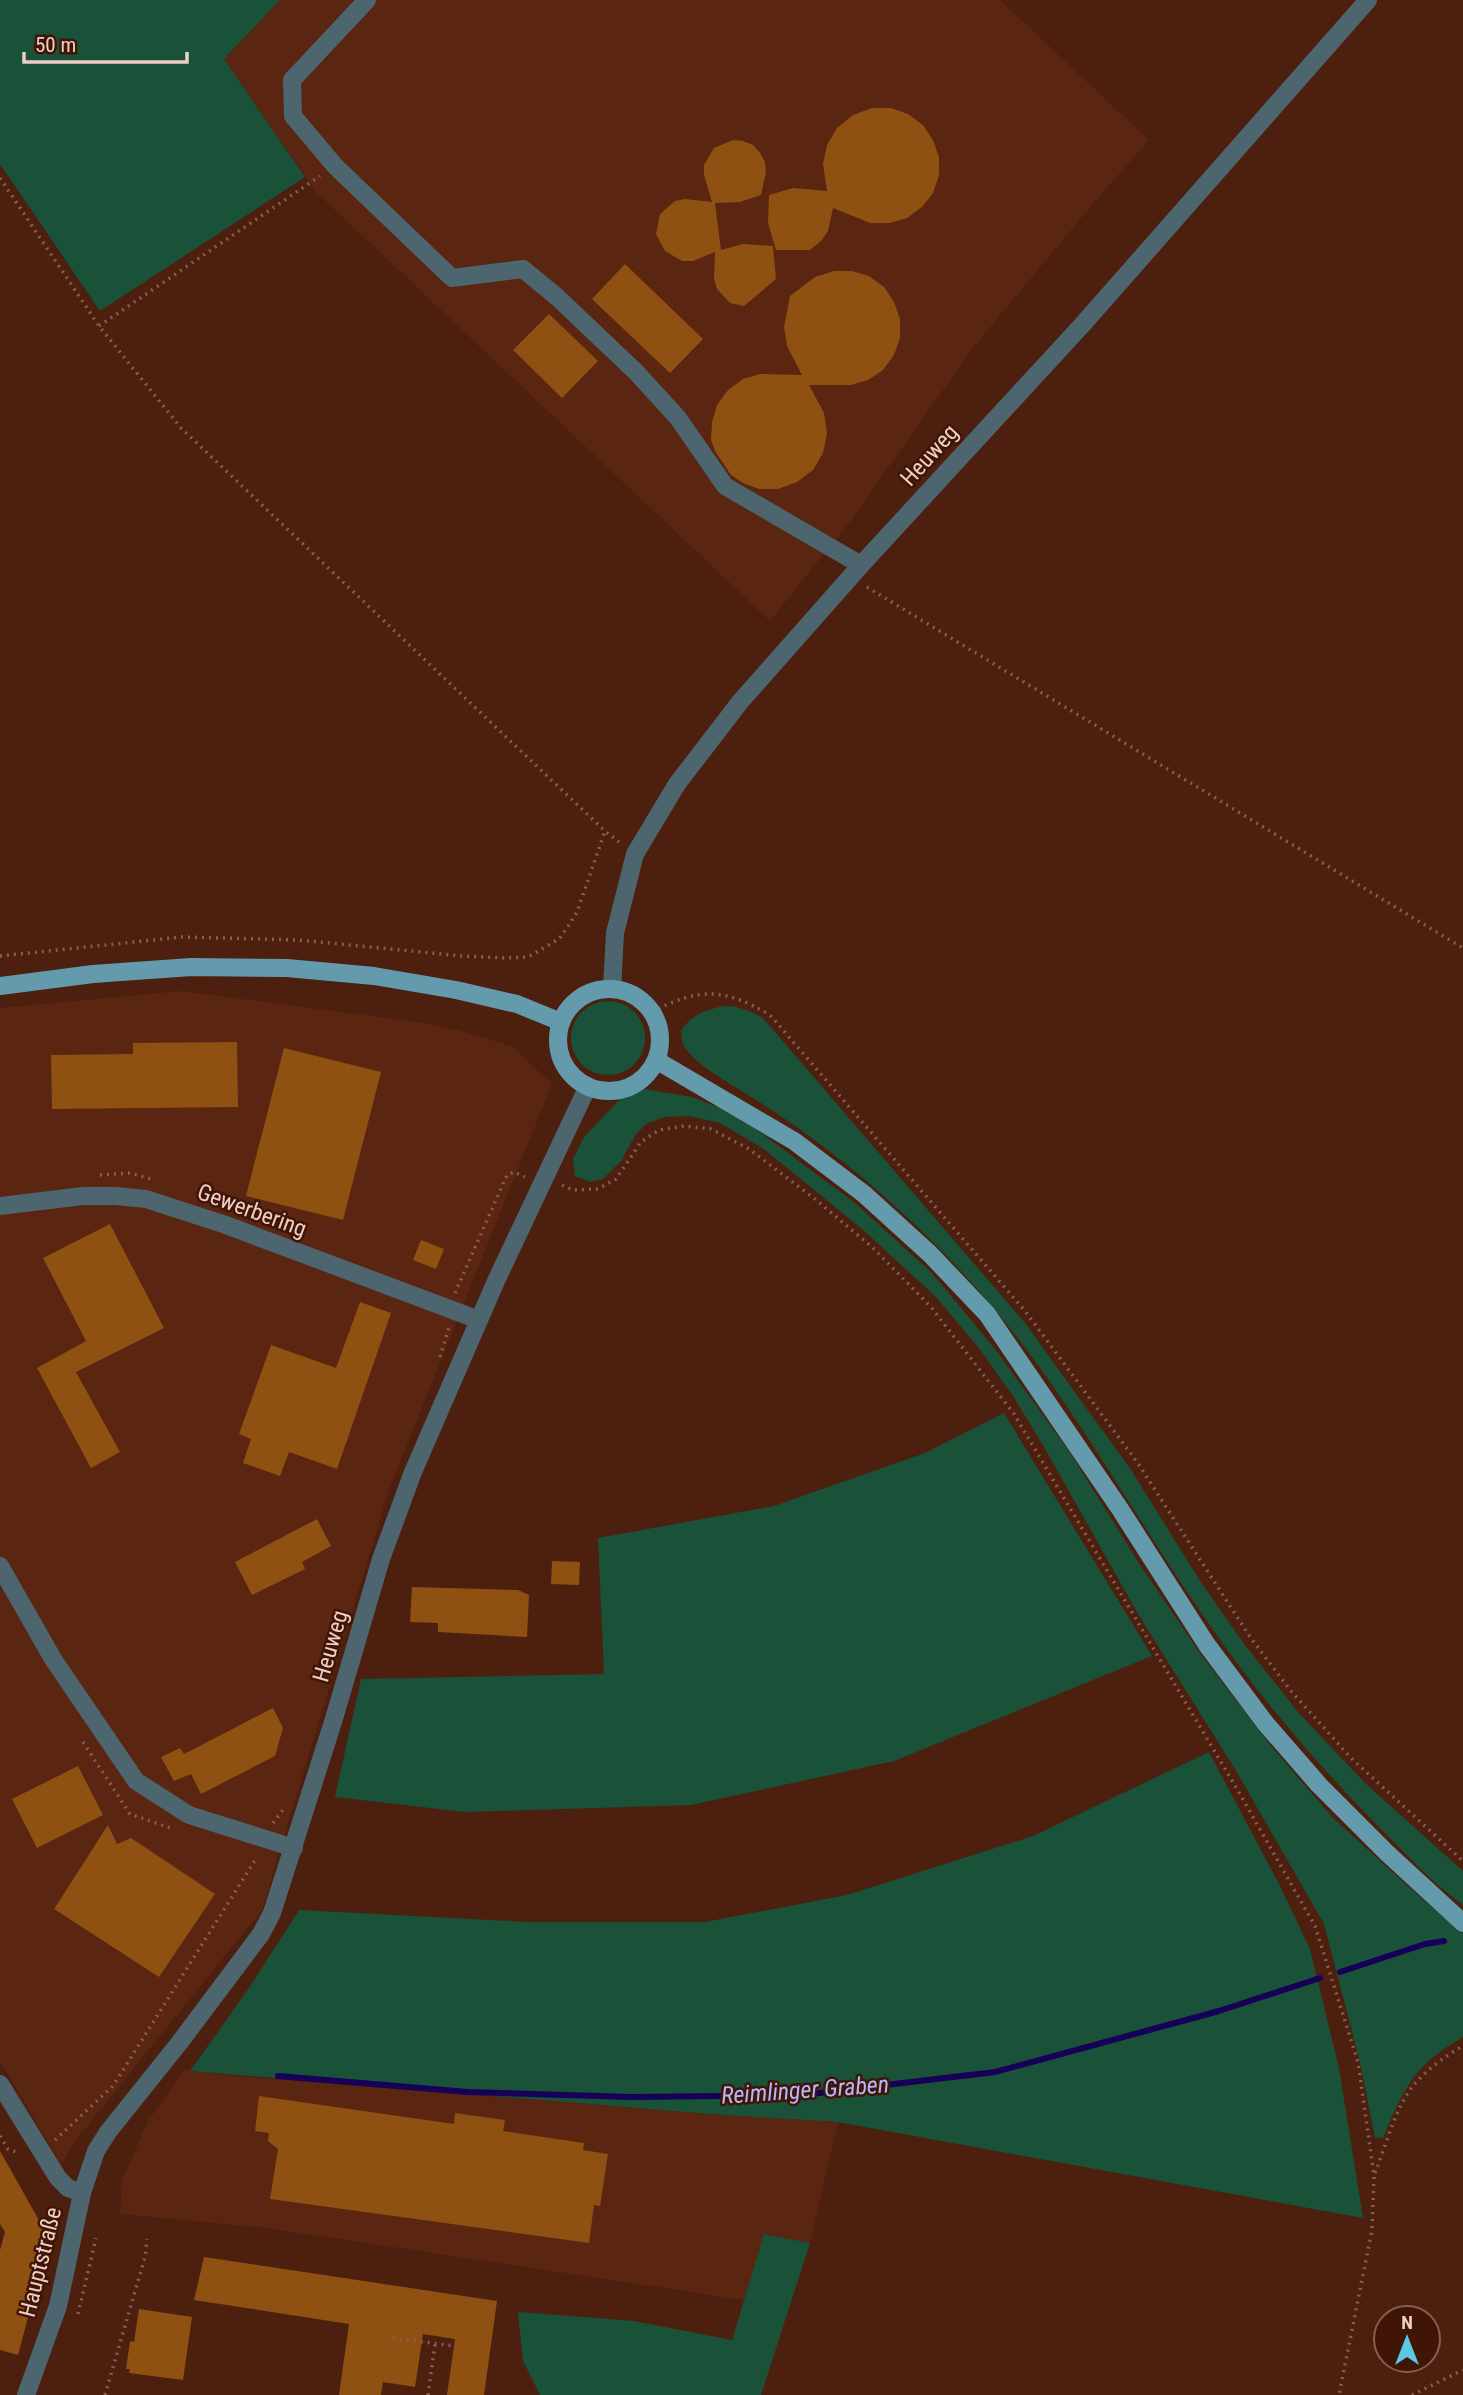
<svg xmlns="http://www.w3.org/2000/svg" width="1463" height="2395" font-family="'Roboto Condensed',sans-serif">
  <style>
    .built { fill: #5a2511 }
    .green { fill: #195238 }
    .lines { fill: none; stroke-linecap: round; stroke-linejoin: round }
    .stream { stroke: #170057; stroke-width: 6 }
    .building { fill: #8e5111 }
    .path { stroke: #875e51; stroke-width: 3.5; stroke-dasharray: 2 5; stroke-linecap: butt }
    .minor { stroke: #4c656e; stroke-width: 18 }
    .major { stroke: #649bac; stroke-width: 18 }
    .labels { text-anchor: middle; stroke-width: 5; stroke-linejoin: round; paint-order: stroke }
    .street-label { font-size: 23px; fill: #edcfc5; stroke: #411505 }
    .water-label { font-size: 24px; font-style: italic; fill: #b2b9ff; stroke: #411505 }
  </style>
  <rect width="100%" height="100%" fill="#4d1f0f"/>
  <!-- built -->
  <g class="built">
    <polygon points="280,0 1000,0 1149,140 1092,205 972,349 849,523 770,621 316,192 224,59"/>
    <polygon points="181,991 417,1022 458,1030 512,1046 552,1084 389,1490 262,1910 81,2134 61,2164 0,2061 0,1008"/>
    <polygon points="184,2070 236,2076 710,2114 838,2122 810,2243 764,2235 744,2300 267,2228 120,2214 122,2180 148,2121"/>
  </g>
  <!-- green -->
  <g class="green">
    <polygon points="0,0 280,0 224,59 305,177 100,311 0,164"/>
    <circle cx="608" cy="1038" r="37"/>
    <path d="M722 1006C738 1006 749 1010 763 1018L1025 1323 1131 1470 1202 1584 1245 1645 1298 1712 1365 1783 1463 1871V1905C1431 1882 1403 1851 1376 1824 1321 1768 1271 1710 1225 1647 1143 1533 1077 1406 986 1299 922 1225 848 1160 767 1107 744 1091 701 1070 685 1048 682 1043 681 1037 681 1031 691 1015 704 1011 722 1006Z"/>
    <path d="M644 1089 692 1097 720 1108 752 1126 855 1203 932 1273 995 1349 1069 1451 1142 1568 1202 1656 1271 1746 1333 1818 1421 1898 1463 1933V2037C1414 2065 1404 2088 1383 2138H1375L1360 2062 1324 1924 1235 1769 1138 1614 1043 1445 1013 1396 979 1348 935 1296 862 1229 764 1149 720 1123 689 1116 664 1117 646 1124 636 1134 621 1161 603 1179 590 1182 575 1176 573 1159 584 1137 623 1096Z"/>
    <polygon points="1004,1413 1152,1656 894,1761 691,1805 465,1812 335,1797 361,1679 604,1674 598,1538 774,1506 925,1453"/>
    <polygon points="1209,1752 1279,1884 1310,1949 1339,2068 1363,2218 838,2122 710,2114 190,2071 249,1988 299,1910 527,1922 705,1922 847,1895 1033,1836"/>
    <polygon points="764,2234 810,2243 761,2395 540,2395 523,2361 518,2312 634,2321 732,2340"/>
  </g>
  <g class="lines">
    <!-- stream -->
    <g class="stream">
      <polyline points="1340,1972 1425,1944 1444,1941"/>
      <polyline points="278,2076 468,2092 631,2097 802,2095 995,2072 1219,2011 1320,1978"/>
    </g>
  </g>
  <!-- building -->
  <g class="building">
    <polygon points="872,108 891,108 908,114 923,125 933,140 939,157 939,175 933,193 922,207 907,218 890,223 870,223 833,208 828,231 822,240 810,250 776,250 768,223 769,195 793,188 827,191 823,164 827,145 837,128 853,115"/>
    <polygon points="733,140 743,141 753,145 760,153 765,162 766,172 761,195 740,202 715,203 721,250 743,244 773,246 776,279 744,306 730,303 717,289 714,279 715,252 693,261 682,261 665,251 656,234 660,214 675,201 685,199 712,202 704,175 704,165 714,148"/>
    <polygon points="625,264 703,339 670,373 592,299"/>
    <polygon points="834,271 852,271 869,276 884,287 894,302 900,319 900,338 894,355 883,370 868,380 851,385 809,385 824,413 827,433 823,453 813,470 797,482 778,489 759,489 743,483 731,475 715,451 711,440 712,422 717,405 728,390 743,379 760,374 802,375 787,346 784,327 790,296 815,277"/>
    <polygon points="549,314 598,361 562,398 513,350"/>
    <polygon points="237,1042 238,1107 52,1109 51,1055 133,1054 133,1043"/>
    <polygon points="284,1048 381,1072 343,1220 246,1196"/>
    <polygon points="110,1224 164,1328 76,1372 120,1452 91,1468 37,1368 86,1341 43,1258"/>
    <polygon points="421,1240 444,1249 436,1269 413,1260"/>
    <polygon points="360,1302 391,1313 337,1469 289,1452 280,1476 243,1463 251,1439 239,1434 271,1345 336,1368"/>
    <polygon points="317,1519 331,1546 302,1562 305,1569 252,1595 235,1562"/>
    <polygon points="552,1561 580,1562 579,1585 551,1584"/>
    <polygon points="412,1587 518,1590 529,1595 527,1637 438,1632 438,1623 410,1622"/>
    <polygon points="273,1708 283,1728 275,1756 201,1794 191,1774 174,1781 161,1757 180,1748 184,1754"/>
    <polygon points="78,1766 103,1815 37,1848 12,1799"/>
    <polygon points="108,1825 117,1844 131,1838 215,1894 159,1977 54,1909"/>
    <polygon points="259,2096 454,2124 455,2113 505,2120 503,2131 584,2143 583,2150 608,2154 600,2206 594,2205 589,2243 270,2199 278,2149 268,2141 269,2133 255,2131"/>
    <polygon points="0,2151 49,2238 18,2355 0,2350 0,2250 5,2232 0,2224"/>
    <polygon points="204,2257 497,2301 484,2395 447,2395 455,2339 423,2334 415,2387 383,2382 381,2395 339,2395 349,2324 194,2300"/>
    <polygon points="139,2309 192,2317 183,2380 129,2373 130,2369 126,2369 130,2341 134,2342"/>
  </g>
  <g class="lines">
    <!-- path -->
    <g class="path">
      <polyline points="0,178 99,326 181,428 605,831 619,842"/>
      <polyline points="99,326 320,176"/>
      <polyline points="867,587 1463,948"/>
      <polyline points="0,956 182,937 298,940 462,956 506,958 528,957 559,939 567,928 577,912 605,831"/>
      <path d="M652 1012C700 987 724 988 770 1015L1025 1311 1137 1462 1250 1637 1291 1691 1351 1758 1463 1861"/>
      <polyline points="100,1175 130,1173 151,1179"/>
      <polyline points="562,1185 573,1190 598,1189 616,1179 641,1142 659,1130 684,1126 711,1129 749,1149 815,1199 872,1247 931,1307 1014,1414 1237,1789 1315,1926 1358,2062 1374,2175 1372,2230 1339,2395"/>
      <polyline points="455,1293 507,1175 514,1172 525,1177"/>
      <polyline points="440,1357 449,1327"/>
      <polyline points="83,1742 130,1814 170,1828"/>
      <polyline points="273,1823 283,1810"/>
      <polyline points="0,2136 8,2149 19,2153"/>
      <polyline points="55,2140 113,2086 257,1857"/>
      <path d="M1375 2173C1386 2146 1394 2111 1412 2087 1425 2071 1445 2056 1463 2046"/>
      <polyline points="78,2314 96,2238"/>
      <polyline points="393,2338 454,2346"/>
      <polyline points="105,2395 145,2257 147,2239"/>
      <polyline points="428,2395 435,2344"/>
      <polyline points="1412,2395 1463,2370"/>
    </g>
    <!-- minor -->
    <g class="minor">
      <polyline points="367,0 292,80 293,116 335,166 452,278 523,269 557,297 636,372 678,418 725,486 861,565"/>
      <polyline points="612,989 615,933 635,854 677,784 740,702 861,565 1083,324 1368,0"/>
      <polyline points="0,1206 83,1196 116,1196 146,1199 226,1225 479,1320"/>
      <polyline points="0,1566 53,1659 136,1781 189,1815 294,1848"/>
      <polyline points="0,2084 58,2178 68,2188 82,2193"/>
      <polyline points="26,2395 58,2306 82,2193 96,2151 108,2132 180,2042 261,1934 272,1913 333,1722 381,1559 413,1472 496,1281 588,1086"/>
    </g>
    <!-- major -->
    <g class="major">
      <polyline points="0,986 93,974 191,967 287,968 374,976 456,990 517,1004 561,1022"/>
      <circle cx="609" cy="1040" r="51"/>
      <polyline points="656,1060 794,1141 864,1194 930,1254 987,1314 1120,1509 1207,1645 1266,1724 1319,1785 1387,1853 1463,1923"/>
    </g>
  </g>
  <g class="labels">
    <!-- street labels -->
    <g class="street-label">
      <text transform="translate(929 455) rotate(-48)" y="8">Heuweg</text>
      <text transform="translate(252 1210) rotate(20)" y="8">Gewerbering</text>
      <text transform="translate(330 1646) rotate(-74)" y="8">Heuweg</text>
      <text transform="translate(40 2262) rotate(-76)" y="8">Hauptstraße</text>
    </g>
    <!-- water labels -->
    <g class="water-label">
      <text transform="translate(805 2090) rotate(-4)" y="8">Reimlinger Graben</text>
    </g>
  </g>
  <!-- north arrow -->
  <g transform="translate(1407 2339)"><circle r="33" fill="#411505" stroke="#865f52" stroke-width="2"/>
  <path d="M0-5L12 26L0 18L-12 26Z" fill="#5bc8e7"/>
  <text y="-10" font-size="19" font-weight="bold" text-anchor="middle" fill="#edcfc5">N</text>
  </g>
  <!-- scale -->
  <path d="M24 52v10h163v-10" fill="none" stroke="#edcfc5" stroke-width="3.5"/>
  <text x="35" y="52" font-size="21" fill="#edcfc5" stroke="#411505" stroke-width="5" paint-order="stroke">50 m</text>
</svg>
